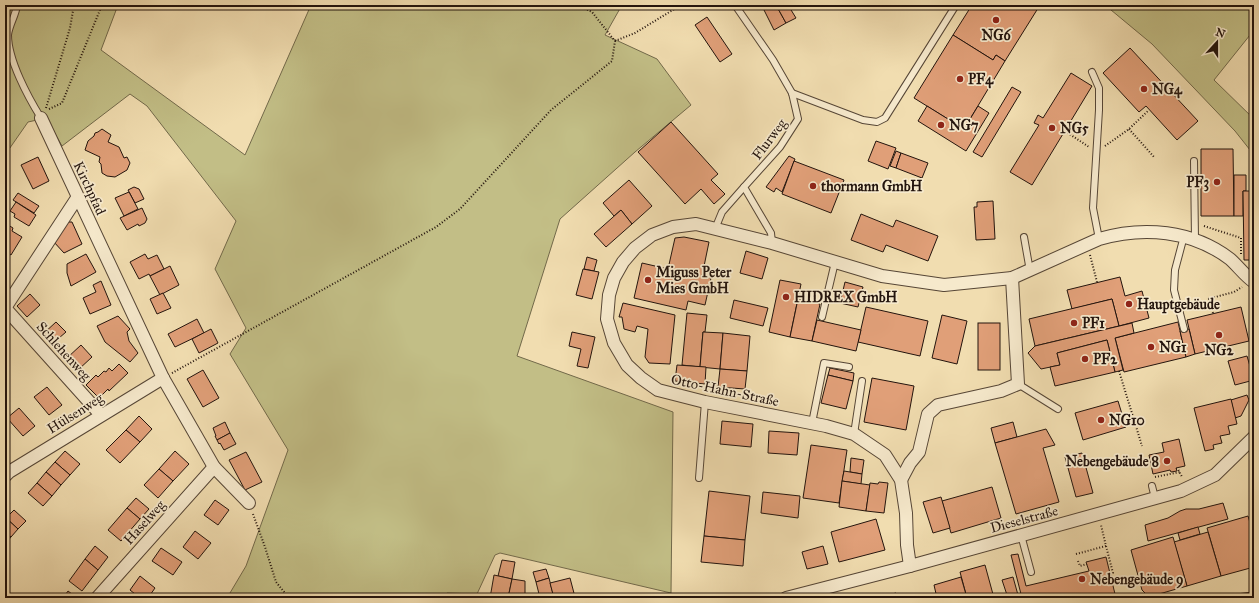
<svg xmlns="http://www.w3.org/2000/svg" width="1259" height="603" font-family="'IM FELL Great Primer',serif">
  <style>
    .green { fill: #c2be86; stroke: #72694a }
    .building { fill: #e09f78; stroke: #23140d }
    .lines { fill: none; stroke-linecap: round; stroke-linejoin: round }
    .lane-casing { stroke: #564636; stroke-width: 8 }
    .street-casing { stroke: #564636; stroke-width: 14 }
    .path { stroke: #23140d; stroke-width: 2; stroke-dasharray: 1 2; stroke-linecap: butt }
    .lane { stroke: #f6e9cc; stroke-width: 6 }
    .street { stroke: #f6e9cc; stroke-width: 12 }
    .poi-dot { fill: #8f2418; stroke: #f6e9cc; stroke-width: 1.5 }
    .labels { text-anchor: middle; stroke-width: 3.5; stroke-linejoin: round; paint-order: stroke }
    .poi-label { font-size: 14px; font-weight: bold; fill: #23140d; stroke: #f6e9cc; text-anchor: start }
    .street-label { font-size: 14px; fill: #23140d; stroke: #f6e9cc }
  </style>
  <rect width="100%" height="100%" fill="#f1ddb0"/>
  <filter id="stains"><feTurbulence type="fractalNoise" baseFrequency=".005" numOctaves="4"/><feColorMatrix values="0 0 0 0 .2 0 0 0 0 .09 0 0 0 0 .02 0 0 0 .5 -.17"/></filter>
  <radialGradient id="worn" r=".72"><stop offset=".6" stop-color="#630" stop-opacity="0"/><stop offset="1" stop-color="#630" stop-opacity=".3"/></radialGradient>
  <!-- green -->
  <g class="green">
    <polygon points="5,5 118,5 101,50 245,155 311,5 622,5 605,35 657,59 691,105 635,152 560,219 517,356 673,412 671,593 500,553 495,555 477,594 447,593 446,598 227,598 246,566 288,450 230,354 246,328 215,269 236,221 147,106 130,94 62,146 46,118 28,122 5,155"/>
    <polygon points="1105,5 1253,5 1254,6 1254,30 1214,80 1254,119 1254,155 1235,131 1152,44"/>
  </g>
  <!-- building -->
  <g class="building">
    <polygon points="764,5 776,5 786,23 774,30 762,6"/>
    <polygon points="776,5 788,5 796,18 786,23"/>
    <polygon points="972,5 1040,5 1005,61 996,55 993,60 953,35"/>
    <polygon points="707,17 732,54 720,62 695,25"/>
    <polygon points="953,35 993,60 996,55 1005,61 964,129 914,98"/>
    <polygon points="1130,48 1198,121 1177,140 1146,106 1139,112 1103,73"/>
    <polygon points="1071,73 1092,86 1032,185 1010,172 1039,125 1034,123 1038,115 1043,118"/>
    <polygon points="1012,87 1021,92 982,157 973,152"/>
    <polygon points="927,106 964,129 978,106 989,113 966,151 918,121"/>
    <polygon points="671,122 718,174 711,180 725,194 714,204 701,189 685,204 638,152"/>
    <polygon points="102,129 111,135 108,142 119,147 124,158 127,157 130,163 127,170 115,177 107,176 102,173 101,164 99,162 100,157 85,150 88,141 94,136 95,133 98,132"/>
    <polygon points="876,141 896,148 888,169 868,161"/>
    <polygon points="1201,149 1233,149 1234,216 1201,216"/>
    <polygon points="896,151 901,153 896,168 890,166"/>
    <polygon points="901,153 928,163 922,178 896,168"/>
    <polygon points="789,156 795,159 782,192 776,188 774,192 766,187"/>
    <polygon points="38,157 49,181 33,189 21,165"/>
    <polygon points="794,161 844,180 831,213 782,194"/>
    <polygon points="1234,175 1246,175 1246,191 1243,191 1243,216 1234,216"/>
    <polygon points="629,180 652,206 632,224 621,210 614,216 603,203"/>
    <polygon points="134,187 139,189 144,199 135,203 128,190"/>
    <polygon points="1243,191 1254,191 1254,260 1244,260"/>
    <polygon points="129,192 138,209 124,216 115,198"/>
    <polygon points="18,193 39,206 34,213 13,200"/>
    <polygon points="993,201 995,239 976,240 974,207 977,207 977,202"/>
    <polygon points="16,202 36,215 29,226 14,217 15,214 10,211"/>
    <polygon points="142,208 147,219 145,223 139,226 138,224 127,230 120,218"/>
    <polygon points="621,210 632,224 606,247 594,234"/>
    <polygon points="861,214 893,227 896,220 938,236 928,261 886,245 883,252 851,240"/>
    <polygon points="64,222 72,222 82,244 64,253 53,241"/>
    <polygon points="5,223 13,228 12,231 22,237 11,255 5,251 9,243 5,241 9,234 5,232"/>
    <polygon points="684,237 709,242 702,276 711,278 705,305 688,301 686,310 634,298 642,263 668,269 675,238"/>
    <polygon points="746,251 768,258 762,279 740,273"/>
    <polygon points="86,254 96,272 71,286 67,273 67,264"/>
    <polygon points="145,254 148,259 157,255 164,269 150,276 149,274 139,279 130,262"/>
    <polygon points="587,257 597,260 594,271 584,269"/>
    <polygon points="170,266 179,285 160,295 150,276"/>
    <polygon points="583,269 599,272 592,299 576,295"/>
    <polygon points="1120,277 1125,296 1142,291 1149,318 1119,326 1112,299 1072,309 1067,290"/>
    <polygon points="780,280 801,284 790,337 769,332"/>
    <polygon points="101,281 111,305 90,314 83,298 96,292 93,285"/>
    <polygon points="845,282 863,287 858,307 840,303"/>
    <polygon points="163,293 171,308 157,314 150,299"/>
    <polygon points="30,294 40,305 27,317 17,306"/>
    <polygon points="798,299 820,304 812,341 790,337"/>
    <polygon points="1112,299 1119,326 1035,346 1029,319"/>
    <polygon points="734,300 768,308 763,326 730,318"/>
    <polygon points="623,303 675,315 670,364 649,363 645,357 648,329 637,326 635,332 624,329 622,317 619,317"/>
    <polygon points="866,307 928,321 920,356 858,342"/>
    <polygon points="1241,307 1249,341 1195,354 1187,320"/>
    <polygon points="687,313 707,315 705,332 703,332 700,367 682,365"/>
    <polygon points="942,315 967,321 957,364 932,358"/>
    <polygon points="118,316 130,329 127,332 129,341 138,353 130,362 105,342 97,326"/>
    <polygon points="197,319 204,333 175,347 168,334"/>
    <polygon points="817,320 861,330 856,351 812,341"/>
    <polygon points="56,322 66,332 52,344 43,334"/>
    <polygon points="1178,322 1186,357 1124,372 1115,338"/>
    <rect x="978" y="323" width="22" height="47"/>
    <polygon points="1132,323 1134,333 1115,338 1123,370 1115,372 1107,340 1057,353 1060,365 1041,369 1028,353 1035,346"/>
    <polygon points="211,329 218,343 199,353 192,339"/>
    <polygon points="1189,329 1195,354 1186,357 1180,331"/>
    <polygon points="572,332 595,337 588,368 577,366 581,349 569,346"/>
    <polygon points="703,332 723,333 720,369 700,367"/>
    <polygon points="723,333 750,336 747,371 720,369"/>
    <polygon points="1107,340 1115,372 1055,386 1050,367 1060,365 1057,353"/>
    <polygon points="81,345 92,357 78,370 67,358"/>
    <polygon points="1247,356 1254,380 1235,385 1228,361"/>
    <polygon points="119,364 128,373 109,391 108,389 99,398 86,385 96,375 98,377 104,371 106,372 109,368 112,371"/>
    <polygon points="677,365 706,367 705,384 675,381"/>
    <polygon points="830,368 854,373 853,381 828,375"/>
    <polygon points="720,369 747,371 745,389 718,387"/>
    <polygon points="203,370 219,398 203,407 187,379"/>
    <polygon points="828,375 853,381 846,409 821,403"/>
    <polygon points="872,378 914,386 906,430 864,422"/>
    <polygon points="47,387 62,405 49,415 34,397"/>
    <polygon points="1247,395 1249,400 1241,416 1235,418 1231,400"/>
    <polygon points="1231,399 1237,424 1228,426 1230,434 1220,436 1222,443 1213,445 1214,449 1205,451 1194,408"/>
    <polygon points="1118,401 1126,427 1083,440 1075,413"/>
    <polygon points="19,408 35,426 23,436 7,418"/>
    <polygon points="139,416 152,429 140,442 126,430"/>
    <polygon points="722,421 753,424 751,447 720,444"/>
    <polygon points="225,422 230,433 217,440 215,436 216,436 213,428"/>
    <polygon points="1013,422 1017,437 995,443 991,428"/>
    <polygon points="1046,429 1055,445 1043,448 1059,502 1016,514 995,443"/>
    <polygon points="126,430 140,442 120,463 106,450"/>
    <polygon points="769,431 799,433 797,455 768,453"/>
    <polygon points="230,433 236,444 224,450 220,443 219,444 217,440"/>
    <polygon points="1179,439 1185,466 1176,468 1177,471 1171,472 1170,470 1153,474 1149,455 1164,452 1162,443"/>
    <polygon points="811,445 847,450 839,503 803,498"/>
    <polygon points="65,451 80,464 70,475 55,462"/>
    <polygon points="175,451 189,464 173,481 159,469"/>
    <polygon points="246,452 262,482 245,490 229,460"/>
    <polygon points="1082,453 1093,493 1076,497 1065,457"/>
    <polygon points="851,458 864,460 862,474 850,472"/>
    <polygon points="55,462 70,475 61,485 46,472"/>
    <polygon points="159,469 173,481 158,498 144,485"/>
    <polygon points="844,471 862,474 861,484 842,481"/>
    <polygon points="46,472 61,485 52,496 37,483"/>
    <polygon points="842,481 870,485 866,511 839,507"/>
    <polygon points="879,482 888,483 884,513 866,511 870,483 878,484"/>
    <polygon points="37,483 52,496 43,506 28,493"/>
    <polygon points="992,487 1001,518 951,533 942,501"/>
    <polygon points="709,491 750,496 745,540 704,536"/>
    <polygon points="763,492 800,496 798,518 761,513"/>
    <polygon points="941,497 950,528 933,533 923,502"/>
    <polygon points="136,498 149,509 140,519 127,508"/>
    <polygon points="215,500 229,510 218,525 204,515"/>
    <polygon points="1223,503 1228,519 1148,541 1145,525 1168,518 1180,511 1186,509 1199,509"/>
    <polygon points="127,508 140,519 121,541 108,530"/>
    <polygon points="14,510 26,521 18,529 6,518"/>
    <polygon points="1248,516 1254,536 1254,567 1221,576 1207,528"/>
    <polygon points="6,518 18,529 11,537 5,532 5,519"/>
    <polygon points="876,519 885,550 839,562 831,532"/>
    <polygon points="1198,527 1200,534 1180,540 1178,533"/>
    <polygon points="195,531 211,543 198,559 183,547"/>
    <polygon points="5,532 11,537 5,544"/>
    <polygon points="1208,532 1221,576 1187,586 1174,542"/>
    <polygon points="704,536 745,540 743,566 701,562"/>
    <polygon points="1173,537 1187,586 1152,596 1148,596 1142,590 1131,550"/>
    <polygon points="95,546 108,557 98,570 85,559"/>
    <polygon points="823,546 828,564 807,569 802,552"/>
    <polygon points="161,548 182,562 173,575 152,561"/>
    <polygon points="1018,554 1026,586 1089,571 1086,562 1106,557 1115,594 1098,598 1022,598 1011,555"/>
    <polygon points="85,559 98,570 82,591 69,581"/>
    <polygon points="502,560 515,562 512,579 498,576"/>
    <polygon points="985,565 994,598 967,598 960,572"/>
    <polygon points="546,569 549,578 536,582 533,572"/>
    <polygon points="494,575 512,579 508,598 490,598"/>
    <polygon points="140,576 155,588 148,598 140,598 130,590"/>
    <polygon points="961,577 967,598 937,598 934,585"/>
    <polygon points="1013,577 1018,595 1008,598 1002,580"/>
    <polygon points="549,578 554,598 540,598 536,582"/>
    <polygon points="570,578 575,597 554,598 550,583"/>
    <polygon points="512,579 525,581 525,598 508,598"/>
    <polygon points="68,591 77,598 63,598"/>
    <polygon points="1254,592 1254,598 1236,598 1236,594"/>
    <polygon points="896,593 898,598 875,598"/>
  </g>
  <g class="lines">
    <!-- lane casing -->
    <g class="lane-casing">
      <g id="lane">
        <path d="M17 5C16 15 9 25 8 35 8 60 28 97 41 118"/>
        <polyline points="735,5 773,60 792,93 798,119 780,147 744,187 771,233 772,243"/>
        <polyline points="1092,72 1099,88 1099,110 1093,208 1099,239"/>
        <polyline points="792,93 863,120 877,122 885,118 956,5"/>
        <polyline points="1194,161 1195,240"/>
        <polyline points="715,229 722,212 744,187"/>
        <polyline points="1024,237 1030,271"/>
        <polyline points="822,317 835,262"/>
        <polyline points="1184,329 1174,290 1175,270 1184,236"/>
        <polyline points="1018,384 1058,409"/>
        <polyline points="812,423 824,363 849,367"/>
        <polyline points="854,434 862,381"/>
        <polyline points="699,478 705,402"/>
        <polyline points="1152,486 1155,498"/>
        <polyline points="1021,535 1031,572"/>
      </g>
    </g>
    <!-- street casing -->
    <g class="street-casing">
      <g id="street">
        <polyline points="41,118 163,378 214,467 249,503"/>
        <polyline points="5,308 101,415"/>
        <polyline points="5,308 77,198"/>
        <polyline points="5,476 9,472 163,378"/>
        <polyline points="901,480 910,463 919,452 928,414 938,405 1001,391 1018,384 1012,278"/>
        <path d="M910 566 907 545 906 513 901 480 885 455 854 434 826 426 705 402 658 390 641 378 627 365 614 343 607 319 609 295 614 278 623 262 635 248 652 235 673 227 696 224 772 243 882 276 944 285 1012 278 1099 239C1143 226 1192 230 1230 259 1238 266 1245 276 1254 282"/>
        <polyline points="97,598 214,467"/>
        <polyline points="786,598 910,566 1181,491 1215,475 1254,437"/>
      </g>
    </g>
    <!-- path -->
    <g class="path">
      <polyline points="615,41 635,33 681,5"/>
      <polyline points="46,108 70,28 74,5"/>
      <polyline points="49,109 62,103 102,5"/>
      <polyline points="1129,129 1155,158"/>
      <polyline points="1065,131 1089,147"/>
      <polyline points="1105,146 1129,129 1149,110"/>
      <polyline points="1204,226 1241,238 1241,254"/>
      <polyline points="1090,255 1097,282"/>
      <polyline points="1213,313 1208,299 1234,292 1242,287"/>
      <polyline points="1119,371 1142,446"/>
      <polyline points="172,373 436,227 460,209 551,110 612,61 615,41 592,12 578,5"/>
      <polyline points="1176,469 1178,469 1182,477"/>
      <polyline points="1155,477 1180,472"/>
      <polyline points="253,514 265,547 276,582 289,598"/>
      <polyline points="1106,546 1113,573 1110,576"/>
      <polyline points="1076,554 1106,546 1101,525"/>
      <polyline points="1078,561 1080,566 1087,564"/>
    </g>
    <!-- lane -->
    <use href="#lane" class="lane"/>
    <!-- street -->
    <use href="#street" class="street"/>
  </g>
  <!-- markers -->
  <g class="poi-dot">
    <circle cx="996" cy="20" r="4"/>
    <circle cx="960" cy="79" r="4"/>
    <circle cx="1144" cy="89" r="4"/>
    <circle cx="941" cy="125" r="4"/>
    <circle cx="1052" cy="128" r="4"/>
    <circle cx="1217" cy="182" r="4"/>
    <circle cx="813" cy="186" r="4"/>
    <circle cx="648" cy="280" r="4"/>
    <circle cx="786" cy="297" r="4"/>
    <circle cx="1129" cy="304" r="4"/>
    <circle cx="1074" cy="323" r="4"/>
    <circle cx="1219" cy="335" r="4"/>
    <circle cx="1151" cy="347" r="4"/>
    <circle cx="1085" cy="359" r="4"/>
    <circle cx="1101" cy="420" r="4"/>
    <circle cx="1167" cy="461" r="4"/>
    <circle cx="1082" cy="579" r="4"/>
  </g>
  <g class="labels">
    <!-- poi labels -->
    <g class="poi-label">
      <text x="996" y="40" text-anchor="middle">NG6</text>
      <text x="968" y="84">PF4</text>
      <text x="1152" y="94">NG4</text>
      <text x="949" y="130">NG7</text>
      <text x="1060" y="133">NG5</text>
      <text x="1209" y="187" text-anchor="end">PF3</text>
      <text x="821" y="191">thormann GmbH</text>
      <text x="656" y="277">Miguss Peter<tspan x="656" dy="16">Mies GmbH</tspan></text>
      <text x="794" y="302">HIDREX GmbH</text>
      <text x="1137" y="309">Hauptgebäude</text>
      <text x="1082" y="328">PF1</text>
      <text x="1159" y="352">NG1</text>
      <text x="1219" y="355" text-anchor="middle">NG2</text>
      <text x="1093" y="364">PF2</text>
      <text x="1109" y="425">NG10</text>
      <text x="1159" y="466" text-anchor="end">Nebengebäude 8</text>
      <text x="1090" y="584">Nebengebäude 9</text>
    </g>
    <!-- street labels -->
    <g class="street-label">
      <text transform="translate(769 139) rotate(-53)" y="5">Flurweg</text>
      <text transform="translate(90 188) rotate(65)" y="5">Kirchpfad</text>
      <text transform="translate(64 351) rotate(48)" y="5">Schlehenweg</text>
      <text transform="translate(725 390) rotate(12)" y="5">Otto-Hahn-Straße</text>
      <text transform="translate(75 413) rotate(-32)" y="5">Hülsenweg</text>
      <text transform="translate(1024 519) rotate(-15)" y="5">Dieselstraße</text>
      <text transform="translate(144 522) rotate(-48)" y="5">Haselweg</text>
    </g>
  </g>
  <!-- margin -->
  <rect width="1259" height="603" fill="none" stroke="#f1ddb0" stroke-width="20"/>
  <rect x="6" y="6" width="1247" height="591" fill="none" stroke="#23140d" stroke-width="2"/>
  <rect x="10" y="10" width="1239" height="583" fill="none" stroke="#23140d"/>
  <!-- north arrow -->
  <g transform="translate(1217 42) rotate(21)" stroke="#f6e9cc" stroke-width="3" paint-order="stroke">
  <path d="M0-3L7 15L0 10L-7 15Z" fill="#23140d"/>
  <text y="-6" font-size="11" font-weight="bold" text-anchor="middle" fill="#23140d">N</text>
  </g>
  <rect width="100%" height="100%" filter="url(#stains)"/>
  <rect width="100%" height="100%" fill="url(#worn)"/>
</svg>
